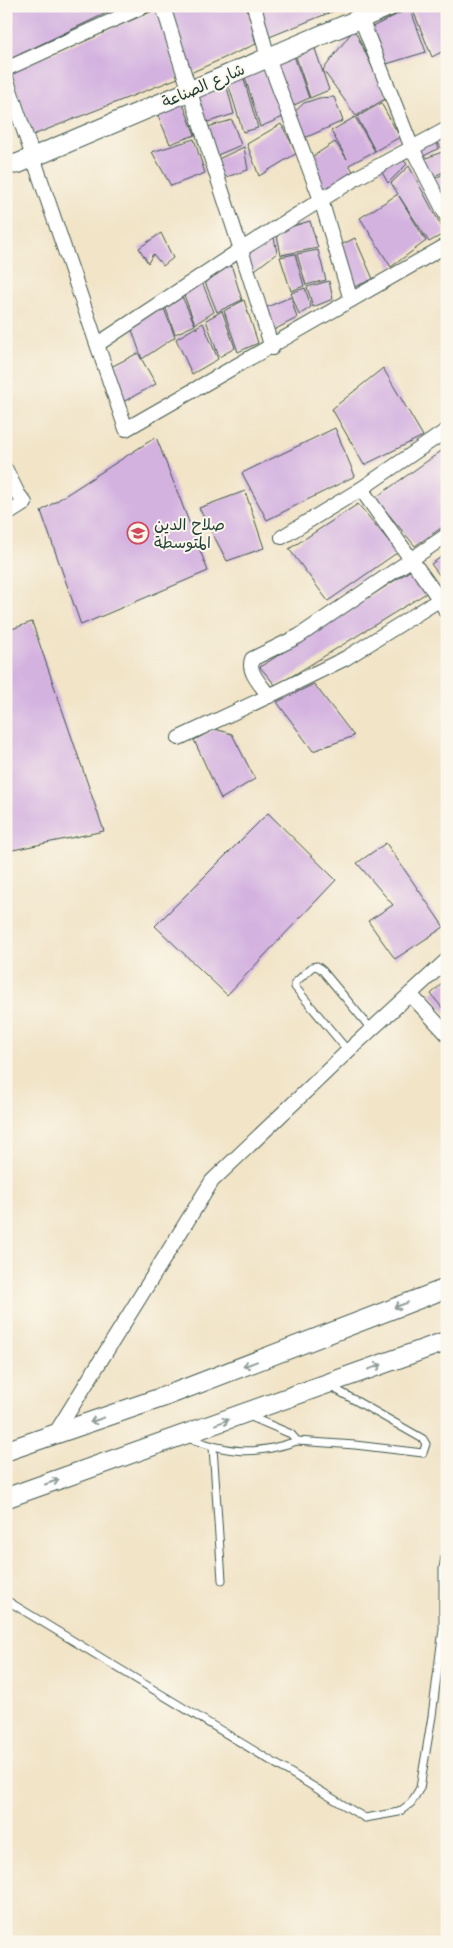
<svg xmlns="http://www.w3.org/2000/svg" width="453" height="1948" font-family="Mali,'Playpen Sans Arabic',sans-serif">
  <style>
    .building { fill: #d4b2e0 }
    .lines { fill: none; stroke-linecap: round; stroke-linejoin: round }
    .lane-casing { stroke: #3e564a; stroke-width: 9 }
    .street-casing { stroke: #3e564a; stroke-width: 16 }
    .secondary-casing { stroke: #3e564a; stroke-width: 21 }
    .lane { stroke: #fff; stroke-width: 7 }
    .street { stroke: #fff; stroke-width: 14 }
    .secondary { stroke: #fff; stroke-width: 19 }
    .oneway { stroke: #8f9e9a }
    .labels { text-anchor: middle; stroke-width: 4; stroke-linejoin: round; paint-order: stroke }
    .street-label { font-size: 16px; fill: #1f3d34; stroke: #fbf7ec }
    .poi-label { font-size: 16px; fill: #1f3d34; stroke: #fbf7ec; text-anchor: start }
  </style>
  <rect width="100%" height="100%" fill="#fbf7ec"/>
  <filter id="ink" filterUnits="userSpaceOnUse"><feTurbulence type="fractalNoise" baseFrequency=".02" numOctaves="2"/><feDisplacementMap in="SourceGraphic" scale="10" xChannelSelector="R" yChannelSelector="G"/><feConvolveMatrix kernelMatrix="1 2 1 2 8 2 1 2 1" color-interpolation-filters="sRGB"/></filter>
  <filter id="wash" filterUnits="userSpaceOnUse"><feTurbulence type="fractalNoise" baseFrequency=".0096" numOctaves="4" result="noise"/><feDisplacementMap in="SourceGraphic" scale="20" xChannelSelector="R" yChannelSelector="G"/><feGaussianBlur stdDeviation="1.12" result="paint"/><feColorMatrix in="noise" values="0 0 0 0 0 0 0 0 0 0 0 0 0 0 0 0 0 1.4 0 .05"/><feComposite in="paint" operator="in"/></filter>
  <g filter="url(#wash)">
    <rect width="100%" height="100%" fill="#f1e4c7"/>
    <g id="blocks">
      <!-- building -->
      <g class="building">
        <polygon points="21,6 121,6 6,61 6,12"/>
        <polygon points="168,6 247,6 256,44 188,74"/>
        <polygon points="258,6 346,6 267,38"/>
        <polygon points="415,6 447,6 447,49 432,57 412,8"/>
        <polygon points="410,8 426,52 383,65 366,30"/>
        <polygon points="158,9 178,78 33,135 10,71"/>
        <polygon points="354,29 387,98 356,116 323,70"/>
        <polygon points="314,46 329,90 310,98 295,54"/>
        <polygon points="294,56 309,98 288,108 273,64"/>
        <polygon points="267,67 283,117 260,127 245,77"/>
        <polygon points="243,76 258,128 243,132 228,83"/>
        <polygon points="226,83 234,114 201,124 192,97"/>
        <polygon points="334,97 343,121 300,140 291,115 304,103 319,98"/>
        <polygon points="181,99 195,135 170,144 155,108"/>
        <polygon points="381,103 400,137 375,151 357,117"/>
        <polygon points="355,117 375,151 349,165 353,171 324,191 307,160 335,142 347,159 331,131"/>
        <polygon points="232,120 241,145 213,157 204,128"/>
        <polygon points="281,124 297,153 259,176 247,144"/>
        <polygon points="447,132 447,148 442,149 435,138"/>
        <polygon points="434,138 439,148 420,158 414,149"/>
        <polygon points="194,139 205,173 171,186 152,152"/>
        <polygon points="244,147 248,170 220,179 214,161"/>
        <polygon points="447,150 447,170 429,179 421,160"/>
        <polygon points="401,157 407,164 388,183 379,167"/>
        <polygon points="409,166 445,233 429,242 399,196 426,241 391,267 360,218 398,194 391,183"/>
        <polygon points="447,172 447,210 430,181"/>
        <polygon points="310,221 318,248 281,255 276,231"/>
        <polygon points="273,232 277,253 251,273 244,250"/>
        <polygon points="161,233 173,258 163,266 153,254 148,263 139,248"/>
        <polygon points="355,238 373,279 350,289 337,247"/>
        <polygon points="318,250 326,280 306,285 297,254"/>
        <polygon points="295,254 304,286 291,291 280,257"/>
        <polygon points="230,261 242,300 217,312 203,277"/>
        <polygon points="201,279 214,312 195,324 182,290"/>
        <polygon points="329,281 333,299 313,307 307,287"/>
        <polygon points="305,288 311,307 299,315 291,293"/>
        <polygon points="180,292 195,325 175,334 164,303"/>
        <polygon points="291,297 297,318 270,332 262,309"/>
        <polygon points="244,300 258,343 238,352 224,311"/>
        <polygon points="163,306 175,337 142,359 130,324"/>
        <polygon points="222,311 235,348 219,357 206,320"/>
        <polygon points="203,323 218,359 192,374 176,339 196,327 197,329 196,327"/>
        <polygon points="138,353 156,384 121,403 107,369"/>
        <polygon points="383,368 423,436 364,465 332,409"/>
        <polygon points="335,428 355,476 267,520 242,473"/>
        <polygon points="156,437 208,571 81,625 41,511"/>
        <polygon points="447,447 447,524 415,546 375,498"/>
        <polygon points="245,491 264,548 227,561 199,508"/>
        <polygon points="358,504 398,552 328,601 289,549"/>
        <polygon points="447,553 447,585 431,564"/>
        <polygon points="411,570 428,592 276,686 260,667"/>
        <polygon points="32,622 104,831 8,851 6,847 6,631"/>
        <polygon points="314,684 354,736 313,751 277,702"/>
        <polygon points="215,729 232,734 255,779 221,799 194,740"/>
        <polygon points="268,813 336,880 227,995 155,926"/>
        <polygon points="386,843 444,927 395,959 368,921 393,905 357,863"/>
        <polygon points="447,979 447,1014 431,994"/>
      </g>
    </g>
  </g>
  <g filter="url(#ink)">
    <use href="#blocks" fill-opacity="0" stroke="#3e564a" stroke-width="1"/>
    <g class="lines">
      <!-- lane casing -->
      <g class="lane-casing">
        <g id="lane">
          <polyline points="348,1051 295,987 295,983 312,967 317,966 322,970 372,1030"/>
          <path d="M188 1438C230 1453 253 1456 297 1441L291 1434 249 1416"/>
          <polyline points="297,1441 355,1445 423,1453 426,1444 423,1439 330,1386"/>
          <polyline points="213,1447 222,1580"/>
          <polyline points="6,1600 365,1818 399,1812 411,1803 420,1788 432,1716 443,1629 443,1569 447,1545"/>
        </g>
      </g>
      <!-- street casing -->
      <g class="street-casing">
        <g id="street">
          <path d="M163 6C198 121 237 234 272 348"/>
          <polyline points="254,6 268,58 321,200 351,300"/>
          <polyline points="356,6 412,148 447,217"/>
          <polyline points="6,69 144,6"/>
          <polyline points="6,78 126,429 447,245"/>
          <polyline points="98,344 237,252 358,177 447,129"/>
          <polyline points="6,470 18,494 25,503 6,515"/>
          <polyline points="361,489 440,600 447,613"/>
          <polyline points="282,537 361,489 447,430"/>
          <path d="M269 696C262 686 247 672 252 659L299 636 447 535"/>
          <polyline points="179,738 269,696 346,658 447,595"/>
          <polyline points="410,994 447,1034"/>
          <polyline points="55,1434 212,1181 348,1051 447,960"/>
        </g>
      </g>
      <!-- secondary casing -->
      <g class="secondary-casing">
        <g id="secondary">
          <polyline points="6,164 17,164 390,6"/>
          <polyline points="6,1451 166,1396 447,1288"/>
          <polyline points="6,1498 447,1341"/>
        </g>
      </g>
      <!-- lane -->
      <use href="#lane" class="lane"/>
      <!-- street -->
      <use href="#street" class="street"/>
      <!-- secondary -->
      <use href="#secondary" class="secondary"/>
    </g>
    <!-- one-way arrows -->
    <defs><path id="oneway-shaft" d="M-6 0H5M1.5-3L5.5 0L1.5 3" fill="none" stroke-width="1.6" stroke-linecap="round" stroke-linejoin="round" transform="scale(1.25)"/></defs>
    <g class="oneway">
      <use href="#oneway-shaft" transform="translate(401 1305) rotate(159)"/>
      <use href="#oneway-shaft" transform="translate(250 1364) rotate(159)"/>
      <use href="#oneway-shaft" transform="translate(375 1367) rotate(-20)"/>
      <use href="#oneway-shaft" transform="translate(97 1420) rotate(161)"/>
      <use href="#oneway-shaft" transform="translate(222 1422) rotate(-20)"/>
      <use href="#oneway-shaft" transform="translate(52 1482) rotate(-19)"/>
    </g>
  </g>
  <!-- icons -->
  <defs>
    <g id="school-ring" transform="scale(1.125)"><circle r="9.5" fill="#fbf7ec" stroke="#d1495b" stroke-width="1.5"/><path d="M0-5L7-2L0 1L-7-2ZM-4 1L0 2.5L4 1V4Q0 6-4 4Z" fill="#d1495b"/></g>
  </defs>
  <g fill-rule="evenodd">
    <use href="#school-ring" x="138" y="533"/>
  </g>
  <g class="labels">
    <!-- street labels -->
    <g class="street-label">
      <text transform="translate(203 85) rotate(-23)" y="6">شارع الصناعة</text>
    </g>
    <!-- poi labels -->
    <g class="poi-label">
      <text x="154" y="530">صلاح الدين<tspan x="154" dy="18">المتوسطة</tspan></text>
    </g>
  </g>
  <!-- margin -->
  <rect width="453" height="1948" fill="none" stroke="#fbf7ec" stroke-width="25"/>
</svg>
